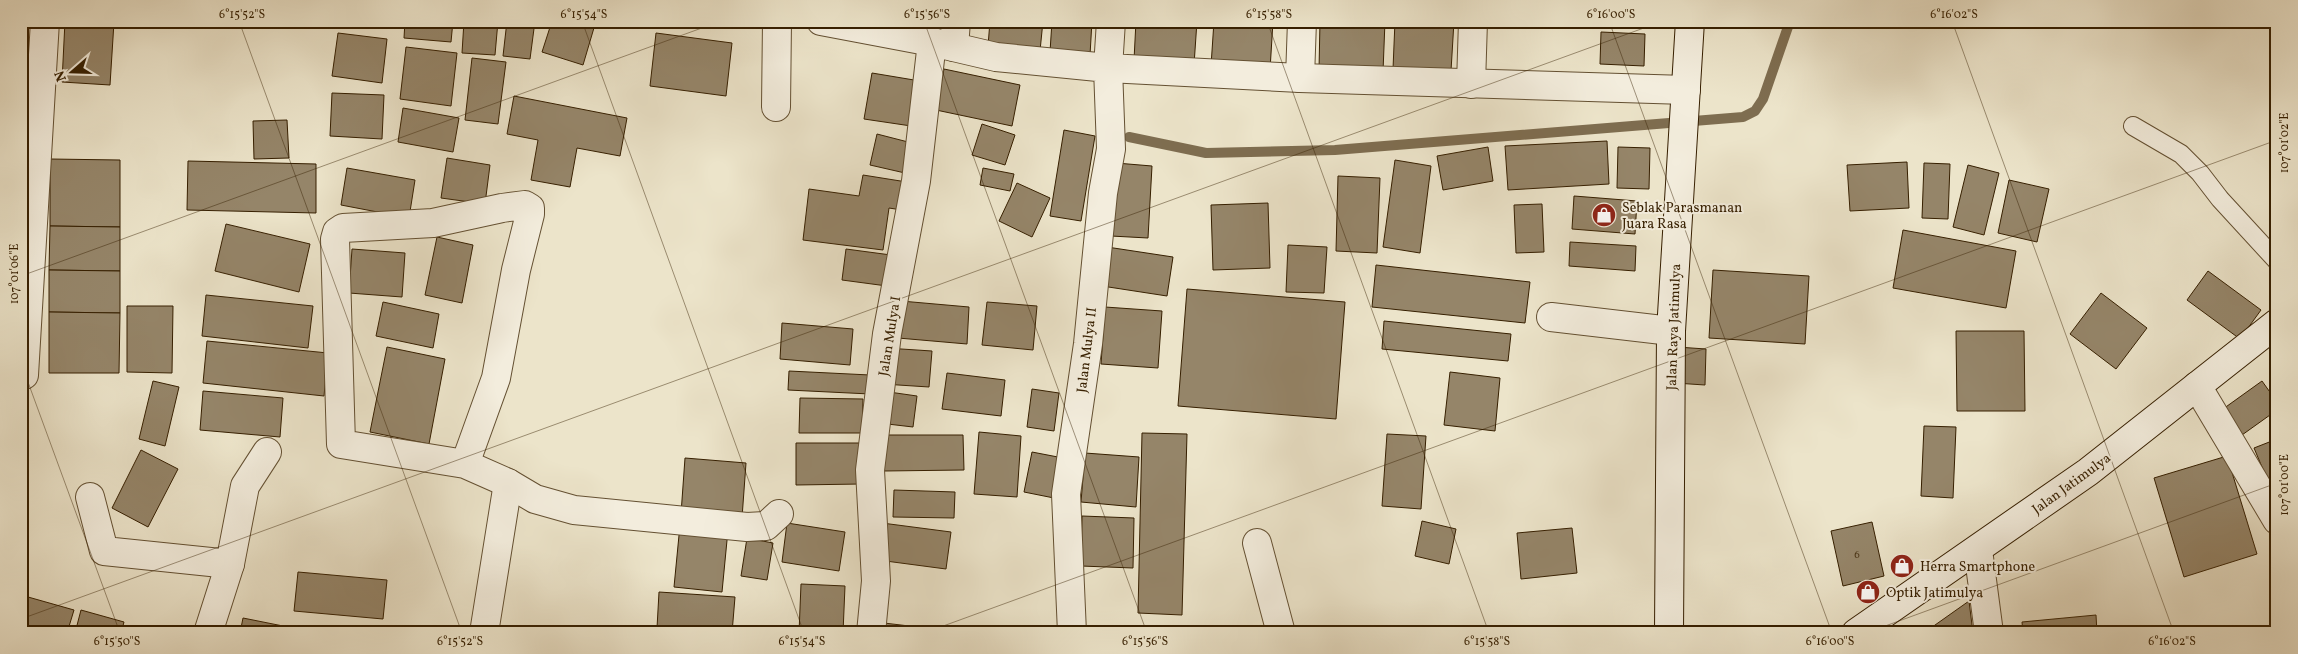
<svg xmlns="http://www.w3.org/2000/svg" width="2298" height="654" font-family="Vollkorn,serif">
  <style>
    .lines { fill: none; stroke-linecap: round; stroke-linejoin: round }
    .stream { stroke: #7e6d50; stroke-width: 10 }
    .building { fill: #958569; stroke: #361f00 }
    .service-casing { stroke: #645032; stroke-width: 20 }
    .minor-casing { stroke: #645032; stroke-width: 30 }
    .secondary-casing { stroke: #361f00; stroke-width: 30 }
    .service { stroke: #f3eddd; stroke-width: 18 }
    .minor { stroke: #f3eddd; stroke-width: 28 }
    .secondary { stroke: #f3eddd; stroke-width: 28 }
    .ticks { fill: none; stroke: #361f00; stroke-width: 1; stroke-opacity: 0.45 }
    .labels { text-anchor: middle; stroke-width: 4; stroke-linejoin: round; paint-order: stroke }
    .number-label { font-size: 11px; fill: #4e381a }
    .poi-label { font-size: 14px; fill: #361f00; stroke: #f3eddd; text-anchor: start }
    .street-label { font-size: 14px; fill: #361f00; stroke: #f3eddd }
    .neatline { fill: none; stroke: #361f00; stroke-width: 2 }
    .ticks-label { font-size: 12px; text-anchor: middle; fill: #361f00 }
  </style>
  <rect width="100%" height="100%" fill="#ece4ca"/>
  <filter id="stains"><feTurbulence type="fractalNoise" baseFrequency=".004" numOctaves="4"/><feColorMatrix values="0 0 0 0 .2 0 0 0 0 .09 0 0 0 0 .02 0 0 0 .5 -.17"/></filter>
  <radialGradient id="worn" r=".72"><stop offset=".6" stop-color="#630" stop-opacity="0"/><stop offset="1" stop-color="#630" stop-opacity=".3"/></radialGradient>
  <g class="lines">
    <!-- stream -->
    <polyline class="stream" points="1129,137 1206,153 1335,150 1743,117 1755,111 1763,99 1790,21"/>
  </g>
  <!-- building -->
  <g class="building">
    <polygon points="65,21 114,22 110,85 62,82"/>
    <rect x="205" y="21" width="34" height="4"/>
    <polygon points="405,21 453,21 451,42 404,38"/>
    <polygon points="464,21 498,21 495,55 462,53"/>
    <polygon points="507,21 535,21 530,59 503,56"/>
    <polygon points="552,21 596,21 583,65 542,52"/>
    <polygon points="990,21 1043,21 1040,51 988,46"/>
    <polygon points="1052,21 1092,21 1090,55 1050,52"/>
    <polygon points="1136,21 1197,21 1194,65 1134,60"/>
    <polygon points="1214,21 1273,21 1270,70 1211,66"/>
    <polygon points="1320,21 1385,21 1383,72 1319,70"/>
    <polygon points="1395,21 1454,21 1451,71 1393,69"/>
    <polygon points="1601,32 1645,34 1644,66 1600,64"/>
    <polygon points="338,33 387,39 382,83 332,76"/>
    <polygon points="656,33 732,43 726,96 650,86"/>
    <polygon points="406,47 457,53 451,106 400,99"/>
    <polygon points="472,58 506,62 498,124 465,120"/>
    <polygon points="944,69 1020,85 1012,126 936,110"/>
    <polygon points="872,73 926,82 918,127 864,119"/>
    <polygon points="332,93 384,95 382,139 330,136"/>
    <polygon points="514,96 627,118 620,156 577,148 570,187 531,180 538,140 507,134"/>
    <polygon points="403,108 459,118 453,152 398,142"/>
    <polygon points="287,120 289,158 254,159 253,121"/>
    <polygon points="982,124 1015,135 1005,165 972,155"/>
    <polygon points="1064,130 1095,136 1081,221 1050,216"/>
    <polygon points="877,134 912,143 905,173 870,165"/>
    <polygon points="1607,141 1609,184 1508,190 1505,146"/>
    <polygon points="1488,147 1493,181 1443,190 1437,156"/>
    <polygon points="1618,147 1650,148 1649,189 1617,188"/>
    <polygon points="447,158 490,165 485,204 441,198"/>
    <polygon points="50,159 120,160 120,227 50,226"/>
    <polygon points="1395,160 1431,166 1420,253 1383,247"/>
    <polygon points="188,161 316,164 316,213 187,210"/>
    <polygon points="1907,162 1909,208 1850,211 1847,165"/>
    <polygon points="1116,163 1152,166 1148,238 1111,236"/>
    <polygon points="1924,163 1950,164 1948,219 1922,218"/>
    <polygon points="1968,165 1999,173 1984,235 1953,227"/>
    <polygon points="347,168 415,180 409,218 341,205"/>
    <polygon points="983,168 1014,174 1010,191 980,185"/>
    <polygon points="863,175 913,183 908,211 889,208 883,250 803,240 809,189 859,196"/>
    <polygon points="1338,176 1380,178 1377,253 1336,251"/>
    <polygon points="2009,180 2049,189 2037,242 1998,233"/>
    <polygon points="1017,183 1050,198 1032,237 999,221"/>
    <polygon points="1574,196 1637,201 1635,234 1572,229"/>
    <polygon points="1268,203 1270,268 1213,270 1211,205"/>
    <polygon points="1542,204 1544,252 1516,253 1514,205"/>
    <polygon points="226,224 310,244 299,292 215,271"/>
    <polygon points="50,226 120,227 120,271 49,270"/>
    <polygon points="1903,230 2016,251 2006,308 1893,288"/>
    <polygon points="437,237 473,245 462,303 425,295"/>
    <polygon points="1570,242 1636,246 1635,271 1569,266"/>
    <polygon points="1288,245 1327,247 1324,293 1286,292"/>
    <polygon points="1107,247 1173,257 1167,296 1102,286"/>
    <polygon points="352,249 405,253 402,297 349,293"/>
    <polygon points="846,249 891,255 887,286 842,280"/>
    <polygon points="1376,265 1530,282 1525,323 1372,307"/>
    <polygon points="49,270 120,271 120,313 49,312"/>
    <polygon points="1713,270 1809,276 1805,344 1709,338"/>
    <polygon points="2208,271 2261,310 2240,339 2187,300"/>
    <polygon points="1187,289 1345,302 1336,419 1178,406"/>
    <polygon points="2101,293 2147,328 2116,369 2070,334"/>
    <polygon points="206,295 313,306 308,348 202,336"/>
    <polygon points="901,301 969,307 967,344 898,338"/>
    <polygon points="383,302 439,314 433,348 376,336"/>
    <polygon points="987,302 1037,306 1033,350 982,345"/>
    <polygon points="127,306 173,306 172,373 127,372"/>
    <polygon points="1105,307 1162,311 1158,368 1101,364"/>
    <polygon points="49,312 120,313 119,373 49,373"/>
    <polygon points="1384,321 1511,334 1508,361 1382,349"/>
    <polygon points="782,323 853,329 850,365 780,359"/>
    <polygon points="1956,331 2024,331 2025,411 1957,411"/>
    <polygon points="207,341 328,353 324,396 203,383"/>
    <polygon points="387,347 445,359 429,444 370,432"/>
    <polygon points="1677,347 1706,349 1705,385 1675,383"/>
    <polygon points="886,348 932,351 929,387 883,384"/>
    <polygon points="789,371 870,375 870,394 788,390"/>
    <polygon points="1450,372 1500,378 1495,431 1444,425"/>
    <polygon points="947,373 1005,380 1001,416 942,409"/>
    <polygon points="153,381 179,387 165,446 139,439"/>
    <polygon points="2262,381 2277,402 2277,410 2242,435 2223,409"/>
    <polygon points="1032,389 1059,393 1054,431 1027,427"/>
    <polygon points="203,391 283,398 280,437 200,430"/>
    <polygon points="882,391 917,396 913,427 879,423"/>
    <polygon points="800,398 863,399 862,433 799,433"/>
    <polygon points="1924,426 1956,427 1953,498 1921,496"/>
    <polygon points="979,432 1021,436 1017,497 974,494"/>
    <polygon points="1142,433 1187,434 1182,615 1138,613"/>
    <polygon points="1387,434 1426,436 1421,509 1382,506"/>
    <polygon points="884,435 963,435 964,470 884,471"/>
    <polygon points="2277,439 2277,497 2275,498 2254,448"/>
    <polygon points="796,443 860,443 861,484 796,485"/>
    <polygon points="141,450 178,469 148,527 112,508"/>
    <polygon points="1032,452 1063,458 1054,498 1024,492"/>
    <polygon points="1085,453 1139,457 1136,507 1081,502"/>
    <polygon points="2227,456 2257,554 2184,577 2154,478"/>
    <polygon points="685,458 746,463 742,518 681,514"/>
    <polygon points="894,490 955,492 954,518 893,517"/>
    <polygon points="1082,516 1134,518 1133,568 1081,566"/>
    <polygon points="1422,521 1456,529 1449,564 1415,556"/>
    <polygon points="1872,522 1884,576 1843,586 1831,531"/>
    <polygon points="787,523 845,532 839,571 782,562"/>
    <polygon points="882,523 951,532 946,569 878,560"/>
    <polygon points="680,525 728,530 722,592 674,587"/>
    <polygon points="1572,528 1577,573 1521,579 1517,533"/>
    <polygon points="747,538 773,543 767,580 741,576"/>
    <polygon points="298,572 387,580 383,619 294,611"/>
    <polygon points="801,584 845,586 843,633 799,633"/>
    <polygon points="659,592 735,597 732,633 657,628"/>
    <polygon points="21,595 74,610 67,633 21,633"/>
    <polygon points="1969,601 1973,633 1929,633 1928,630"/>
    <polygon points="81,610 124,622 121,633 75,633"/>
    <polygon points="2096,615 2097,633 2023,633 2022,622"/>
    <polygon points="243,618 288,627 287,633 240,633"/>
    <polygon points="884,623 968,633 883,633"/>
  </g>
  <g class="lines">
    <!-- service casing -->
    <g class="service-casing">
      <polyline id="service" points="2133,126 2181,154 2200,173 2220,199 2277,261"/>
    </g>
    <!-- minor casing -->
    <g class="minor-casing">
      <g id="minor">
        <polyline points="821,21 932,42 996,57 1108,68 1111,149 1103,193 1088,344 1066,494 1072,633"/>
        <polyline points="1111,21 1108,68 1300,78 1686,90"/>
        <polyline points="954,47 956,21"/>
        <polyline points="1300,78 1302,21"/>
        <polyline points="1471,84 1473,21"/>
        <polyline points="776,107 777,21"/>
        <polyline points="1551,317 1671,331"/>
        <polyline points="21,374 24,375 45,21"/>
        <polyline points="2197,386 2277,520"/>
        <polyline points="465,464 496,378 516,270 530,214 530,208 525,205 502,208 433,223 343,228 337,232 335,239 341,444 465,464 508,483 535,499 574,510 747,527 766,526 779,514"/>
        <polyline points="90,497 104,551 230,564"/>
        <polyline points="1257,543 1281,633"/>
        <polyline points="1978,550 1989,633"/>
        <polyline points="208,633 230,564 245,486 267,452"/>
        <polyline points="484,633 508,483"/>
        <polyline points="871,633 876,581 870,470 887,334 916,181 932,42"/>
      </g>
    </g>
    <!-- secondary casing -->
    <g class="secondary-casing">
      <g id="secondary">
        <polyline points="1669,633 1671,331 1690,21"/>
        <polyline points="1856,633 2088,472 2277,323"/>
      </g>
    </g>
    <!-- service -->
    <use href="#service" class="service"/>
    <!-- minor -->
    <use href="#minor" class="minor"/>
    <!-- secondary -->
    <use href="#secondary" class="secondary"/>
  </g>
  <!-- ticks -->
  <path class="ticks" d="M239 21 462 633M582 21 804 633M924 21 1147 633M1267 21 1489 633M1609 21 1832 633M1952 21 2174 633M21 276 721 21M21 363 120 633M21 619 1663 21M924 633 2277 140M1866 633 2277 483"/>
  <!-- icons -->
  <defs>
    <g id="shop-disc" transform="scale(1.25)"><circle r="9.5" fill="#8f2418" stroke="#f3eddd"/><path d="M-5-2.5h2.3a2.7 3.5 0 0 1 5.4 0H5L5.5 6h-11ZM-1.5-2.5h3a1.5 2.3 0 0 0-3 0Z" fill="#fff"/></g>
  </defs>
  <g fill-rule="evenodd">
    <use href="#shop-disc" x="1604" y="215"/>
    <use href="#shop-disc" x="1902" y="566"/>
    <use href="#shop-disc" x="1868" y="592"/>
  </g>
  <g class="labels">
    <!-- number labels -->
    <g class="number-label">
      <text x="1857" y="558">6</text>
    </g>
    <!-- poi labels -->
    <g class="poi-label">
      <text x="1622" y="212">Seblak Parasmanan<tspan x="1622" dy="16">Juara Rasa</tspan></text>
      <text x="1920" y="571">Herra Smartphone</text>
      <text x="1886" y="597">Optik Jatimulya</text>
    </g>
    <!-- street labels -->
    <g class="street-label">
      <text transform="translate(1673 327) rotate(-88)" y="5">Jalan Raya Jatimulya</text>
      <text transform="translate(889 336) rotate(-81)" y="5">Jalan Mulya I</text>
      <text transform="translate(1086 350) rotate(-83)" y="5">Jalan Mulya II</text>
      <text transform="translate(2071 483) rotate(-36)" y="5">Jalan Jatimulya</text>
    </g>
  </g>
  <!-- margin -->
  <rect width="2298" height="654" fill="none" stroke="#ece4ca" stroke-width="55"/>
  <!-- north arrow -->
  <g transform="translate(72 72) rotate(250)" stroke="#f3eddd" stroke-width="4" paint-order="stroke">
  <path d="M0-4L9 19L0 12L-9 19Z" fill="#361f00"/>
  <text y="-8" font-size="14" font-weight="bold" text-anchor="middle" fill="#361f00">N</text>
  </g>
  <rect x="28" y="28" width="2242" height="598" class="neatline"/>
  <g class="ticks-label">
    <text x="242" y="18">6°15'52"S</text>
    <text x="584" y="18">6°15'54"S</text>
    <text x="927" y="18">6°15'56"S</text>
    <text x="1269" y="18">6°15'58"S</text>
    <text x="1611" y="18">6°16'00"S</text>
    <text x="1954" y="18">6°16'02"S</text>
    <text transform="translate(2284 143) rotate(-90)" y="4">107°01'02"E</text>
    <text transform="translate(14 274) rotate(-90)" y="4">107°01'06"E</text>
    <text transform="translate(2284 485) rotate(-90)" y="4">107°01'00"E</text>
    <text x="117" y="645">6°15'50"S</text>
    <text x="460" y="645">6°15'52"S</text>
    <text x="802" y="645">6°15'54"S</text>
    <text x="1145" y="645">6°15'56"S</text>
    <text x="1487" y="645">6°15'58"S</text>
    <text x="1830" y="645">6°16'00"S</text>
    <text x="2172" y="645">6°16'02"S</text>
  </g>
  <rect width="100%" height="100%" filter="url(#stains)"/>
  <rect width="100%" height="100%" fill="url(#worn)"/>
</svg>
